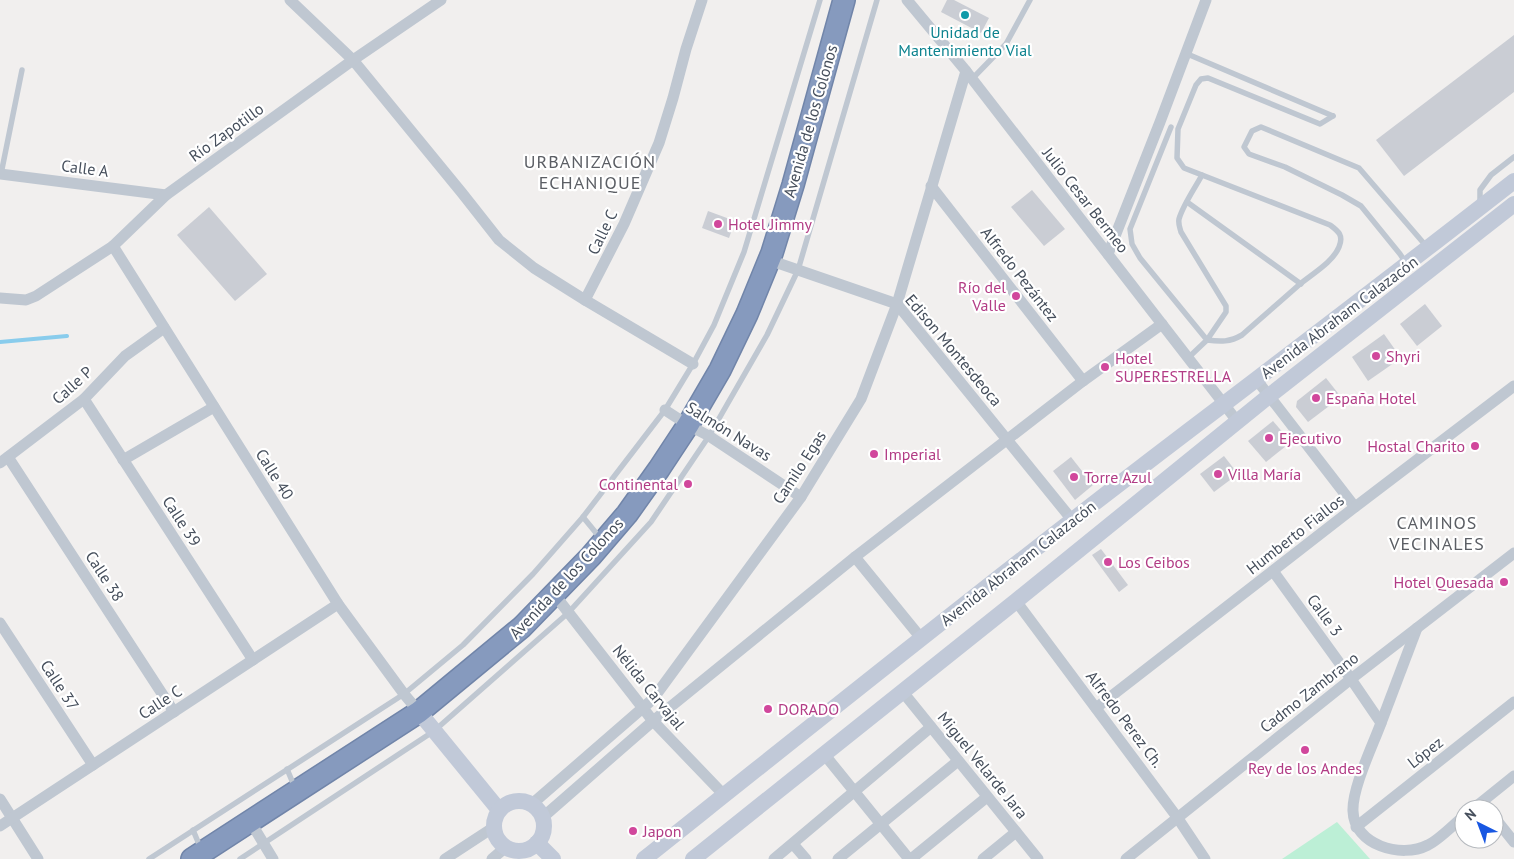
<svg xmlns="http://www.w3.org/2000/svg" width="1514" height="859" font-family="'PT Sans',sans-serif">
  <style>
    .grass { fill: #bcefd6 }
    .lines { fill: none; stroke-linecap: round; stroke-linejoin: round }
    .stream { stroke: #89ccec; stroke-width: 4 }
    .building { fill: #cacdd4 }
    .highway-casing { stroke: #7185a9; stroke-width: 24 }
    .lane { stroke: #bfc7d1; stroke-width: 5.5 }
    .street { stroke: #bfc7d1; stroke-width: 11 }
    .secondary { stroke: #c1c9d8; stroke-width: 16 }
    .highway { stroke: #869abe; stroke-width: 21 }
    .culture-dot { fill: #0f9aa8; stroke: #fff; stroke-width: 2 }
    .hotel-dot { fill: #d1479c; stroke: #fff; stroke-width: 2 }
    .labels { text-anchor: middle; stroke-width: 4.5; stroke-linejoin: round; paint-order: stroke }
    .culture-label { font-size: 16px; fill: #0d838f; stroke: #fff }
    .street-label { font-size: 16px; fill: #464f5c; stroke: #fff }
    .hotel-label { font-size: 16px; fill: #b23c85; stroke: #fff; text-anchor: start }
    .neighbourhood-label { font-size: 18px; letter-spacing: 1px; fill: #5b5e64; stroke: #fff }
  </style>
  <rect width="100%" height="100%" fill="#f1efee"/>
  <!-- grass -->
  <polygon class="grass" points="1337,822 1370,859 1282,859"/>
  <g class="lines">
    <!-- stream -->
    <polyline class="stream" points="0,342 67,336"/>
  </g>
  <!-- building -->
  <g class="building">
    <polygon points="947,0 954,0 989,18 981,33 941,12"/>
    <polygon points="1514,35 1514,92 1404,176 1376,140"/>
    <polygon points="1032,190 1065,229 1044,246 1011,207"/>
    <polygon points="209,207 267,274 235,301 177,235"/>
    <polygon points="708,211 735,221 729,238 702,228"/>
    <polygon points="1425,304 1442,326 1417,346 1400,324"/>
    <polygon points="1384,334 1401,358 1368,381 1352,357"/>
    <polygon points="1326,378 1341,397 1308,422 1296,407 1297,401"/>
    <polygon points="1273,421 1291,442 1266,462 1248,441"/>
    <polygon points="1224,456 1238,474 1214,492 1200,474"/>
    <polygon points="1071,457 1093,485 1075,500 1053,471"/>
    <polygon points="1101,549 1128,585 1119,592 1092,555"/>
  </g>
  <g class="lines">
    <!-- highway casing -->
    <g class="highway-casing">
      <polyline id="highway" points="192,859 419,712 522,627 591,556 627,514 659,469 688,425 720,370 747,314 772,253 793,185 844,0"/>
    </g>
    <!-- lane -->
    <g class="lane">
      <polyline points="1185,53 1333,116"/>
      <polyline points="972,79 1006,44 1030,0"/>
      <path d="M1171 127 1130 229 1132 244 1140 258 1207 340C1221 342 1230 342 1242 335 1261 318 1281 301 1300 284 1312 274 1333 262 1339 247 1344 235 1338 231 1330 225L1202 175C1195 188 1183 205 1179 219 1178 224 1180 228 1181 232L1226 306V312L1207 340 1188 358"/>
      <polyline points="1,174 22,70"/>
      <polyline points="1202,175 1184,168 1177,158 1178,129 1196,85 1201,79 1208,78 1320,124 1333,116"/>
      <polyline points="1187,202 1301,284"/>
      <polyline points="1480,204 1480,190 1491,175 1514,157"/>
      <polyline points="1406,263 1400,254 1361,206 1342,195 1285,167 1249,154 1244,147 1252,131 1261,127 1359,168 1427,247"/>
      <polyline points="583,517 601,539"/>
      <polyline points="287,769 295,788"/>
      <polyline points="193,830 201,849"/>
      <polyline points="149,859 404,694 463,645 533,574 583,517 665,410 693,364 714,325 744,252 820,0"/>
      <polyline points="240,859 434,731 568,613 651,522 709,436 767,335 798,270 877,0"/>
    </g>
    <!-- street -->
    <g class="street">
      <polyline points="290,0 353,60 462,193 499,240 534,268 585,300"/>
      <polyline points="907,0 966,71 1237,421"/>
      <polyline points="0,174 166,195"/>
      <polyline points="931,186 1083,381"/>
      <polyline points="113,246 338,604 404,694 419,712"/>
      <polyline points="1108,254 1160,122 1206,0"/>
      <polyline points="769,260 897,304 1073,521"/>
      <polyline points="0,298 26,300 36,296 113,246 166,195 353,60 441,0"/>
      <polyline points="693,364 585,300 624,224 659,143 673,98 686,49 702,0"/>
      <polyline points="1256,379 1355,507"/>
      <polyline points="84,399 253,660"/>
      <polyline points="665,410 688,425 709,436 801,497"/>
      <polyline points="8,457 174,712"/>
      <polyline points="123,460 214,407"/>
      <polyline points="0,463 84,399 125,356 164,328"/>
      <polyline points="855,557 921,638"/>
      <path d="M1273 571 1351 679 1381 723C1373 745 1352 788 1353 811 1354 845 1401 859 1428 845 1439 840 1454 824 1464 816"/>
      <polyline points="554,594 653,721 724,795"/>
      <polyline points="1016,601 1177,817 1205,859"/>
      <polyline points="0,623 93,765"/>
      <polyline points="902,691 1038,859"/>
      <polyline points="1096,708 1355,507 1514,386"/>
      <polyline points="1381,723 1417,628"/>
      <polyline points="824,754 909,859"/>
      <polyline points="0,799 38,859"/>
      <polyline points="532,804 653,699 801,497 861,399 897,304 966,71"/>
      <polyline points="1473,809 1514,776"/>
      <polyline points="1494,817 1514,842"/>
      <polyline points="542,818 653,721 855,557 1083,381 1162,324"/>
      <polyline points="250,821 273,859"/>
      <polyline points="0,826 338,604"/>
      <polyline points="1356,827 1514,702"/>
      <polyline points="793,844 806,859"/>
      <polyline points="445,859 494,827"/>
      <polyline points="492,859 506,847"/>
      <polyline points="774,859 931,727"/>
      <polyline points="838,859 958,761"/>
      <polyline points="911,859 987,797"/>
      <polyline points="983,859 1016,832"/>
      <polyline points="1126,859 1351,679 1514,553"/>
    </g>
    <!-- secondary -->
    <g class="secondary">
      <polyline points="419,712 499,810"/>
      <circle cx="519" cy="826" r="25"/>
      <polyline points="537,843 553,859"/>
      <path d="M644 859C836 706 1028 552 1224 404 1321 330 1418 256 1514 181"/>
      <polyline points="693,859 1016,601 1269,396 1514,204"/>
    </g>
    <!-- highway -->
    <use href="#highway" class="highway"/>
  </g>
  <!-- markers -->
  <circle class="culture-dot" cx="965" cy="15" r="5"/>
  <g class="hotel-dot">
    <circle cx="718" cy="224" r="5"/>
    <circle cx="1016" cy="296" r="5"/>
    <circle cx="1376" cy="356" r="5"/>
    <circle cx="1105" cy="367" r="5"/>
    <circle cx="1316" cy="398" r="5"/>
    <circle cx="1269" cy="438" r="5"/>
    <circle cx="1475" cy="446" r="5"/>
    <circle cx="874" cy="454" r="5"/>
    <circle cx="1218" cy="474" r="5"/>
    <circle cx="1074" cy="477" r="5"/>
    <circle cx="688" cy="484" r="5"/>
    <circle cx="1108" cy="562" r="5"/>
    <circle cx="1504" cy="582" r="5"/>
    <circle cx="768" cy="709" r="5"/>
    <circle cx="1305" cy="750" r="5"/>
    <circle cx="633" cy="831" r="5"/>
  </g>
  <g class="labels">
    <!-- culture labels -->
    <g class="culture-label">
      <text x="965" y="38">Unidad de<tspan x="965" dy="18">Mantenimiento Vial</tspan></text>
    </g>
    <!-- street labels -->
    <g class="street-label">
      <text transform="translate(810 121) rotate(-74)" y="6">Avenida de los Colonos</text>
      <text transform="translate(226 132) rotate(-36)" y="6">Río Zapotillo</text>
      <text transform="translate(85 168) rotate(7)" y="6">Calle A</text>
      <text transform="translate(1086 200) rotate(52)" y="6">Julio Cesar Bermeo</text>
      <text transform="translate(602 232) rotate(-64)" y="6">Calle C</text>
      <text transform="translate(1020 274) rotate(52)" y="6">Alfredo Pezántez</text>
      <text transform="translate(1339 317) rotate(-37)" y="6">Avenida Abraham Calazacón</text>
      <text transform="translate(954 350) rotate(50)" y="6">Edison Montesdeoca</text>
      <text transform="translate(72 385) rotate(-42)" y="6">Calle P</text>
      <text transform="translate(729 431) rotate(32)" y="6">Salmón Navas</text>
      <text transform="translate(799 467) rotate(-57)" y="6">Camilo Egas</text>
      <text transform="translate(275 474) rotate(58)" y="6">Calle 40</text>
      <text transform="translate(182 521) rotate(57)" y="6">Calle 39</text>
      <text transform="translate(1295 534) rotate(-38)" y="6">Humberto Fiallos</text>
      <text transform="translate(1018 563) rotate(-38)" y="6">Avenida Abraham Calazacón</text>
      <text transform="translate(105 576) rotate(57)" y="6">Calle 38</text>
      <text transform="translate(566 578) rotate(-47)" y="6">Avenida de los Colonos</text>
      <text transform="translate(1325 615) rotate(54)" y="6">Calle 3</text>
      <text transform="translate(60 685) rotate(57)" y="6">Calle 37</text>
      <text transform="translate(649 687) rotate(51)" y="6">Nélida Carvajal</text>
      <text transform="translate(1309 692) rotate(-38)" y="6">Cadmo Zambrano</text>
      <text transform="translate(160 702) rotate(-33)" y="6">Calle C</text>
      <text transform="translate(1125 719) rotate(53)" y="6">Alfredo Perez Ch.</text>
      <text transform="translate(1425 752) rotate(-38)" y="6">López</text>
      <text transform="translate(983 765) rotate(51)" y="6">Miguel Velarde Jara</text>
    </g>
    <!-- hotel labels -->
    <g class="hotel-label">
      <text x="728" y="230">Hotel Jimmy</text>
      <text x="1006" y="293" text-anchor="end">Río del<tspan x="1006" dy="18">Valle</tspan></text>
      <text x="1386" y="362">Shyri</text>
      <text x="1115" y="364">Hotel<tspan x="1115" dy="18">SUPERESTRELLA</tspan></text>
      <text x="1326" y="404">España Hotel</text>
      <text x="1279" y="444">Ejecutivo</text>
      <text x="1465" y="452" text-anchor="end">Hostal Charito</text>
      <text x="884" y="460">Imperial</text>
      <text x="1228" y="480">Villa María</text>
      <text x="1084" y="483">Torre Azul</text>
      <text x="678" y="490" text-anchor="end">Continental</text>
      <text x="1118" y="568">Los Ceibos</text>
      <text x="1494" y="588" text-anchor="end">Hotel Quesada</text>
      <text x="778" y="715">DORADO</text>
      <text x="1305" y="774" text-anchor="middle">Rey de los Andes</text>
      <text x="643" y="837">Japon</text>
    </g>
    <!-- neighbourhood labels -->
    <g class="neighbourhood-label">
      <text x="590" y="168">URBANIZACIÓN<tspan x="590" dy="21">ECHANIQUE</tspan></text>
      <text x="1437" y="529">CAMINOS<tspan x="1437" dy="21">VECINALES</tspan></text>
    </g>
  </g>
  <!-- north arrow -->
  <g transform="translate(1479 824) rotate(318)"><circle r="24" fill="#ffffff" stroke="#b5b9be"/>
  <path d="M0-4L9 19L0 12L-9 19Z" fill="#1857e2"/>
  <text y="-8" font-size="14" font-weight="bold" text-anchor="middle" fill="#464f5c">N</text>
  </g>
</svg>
